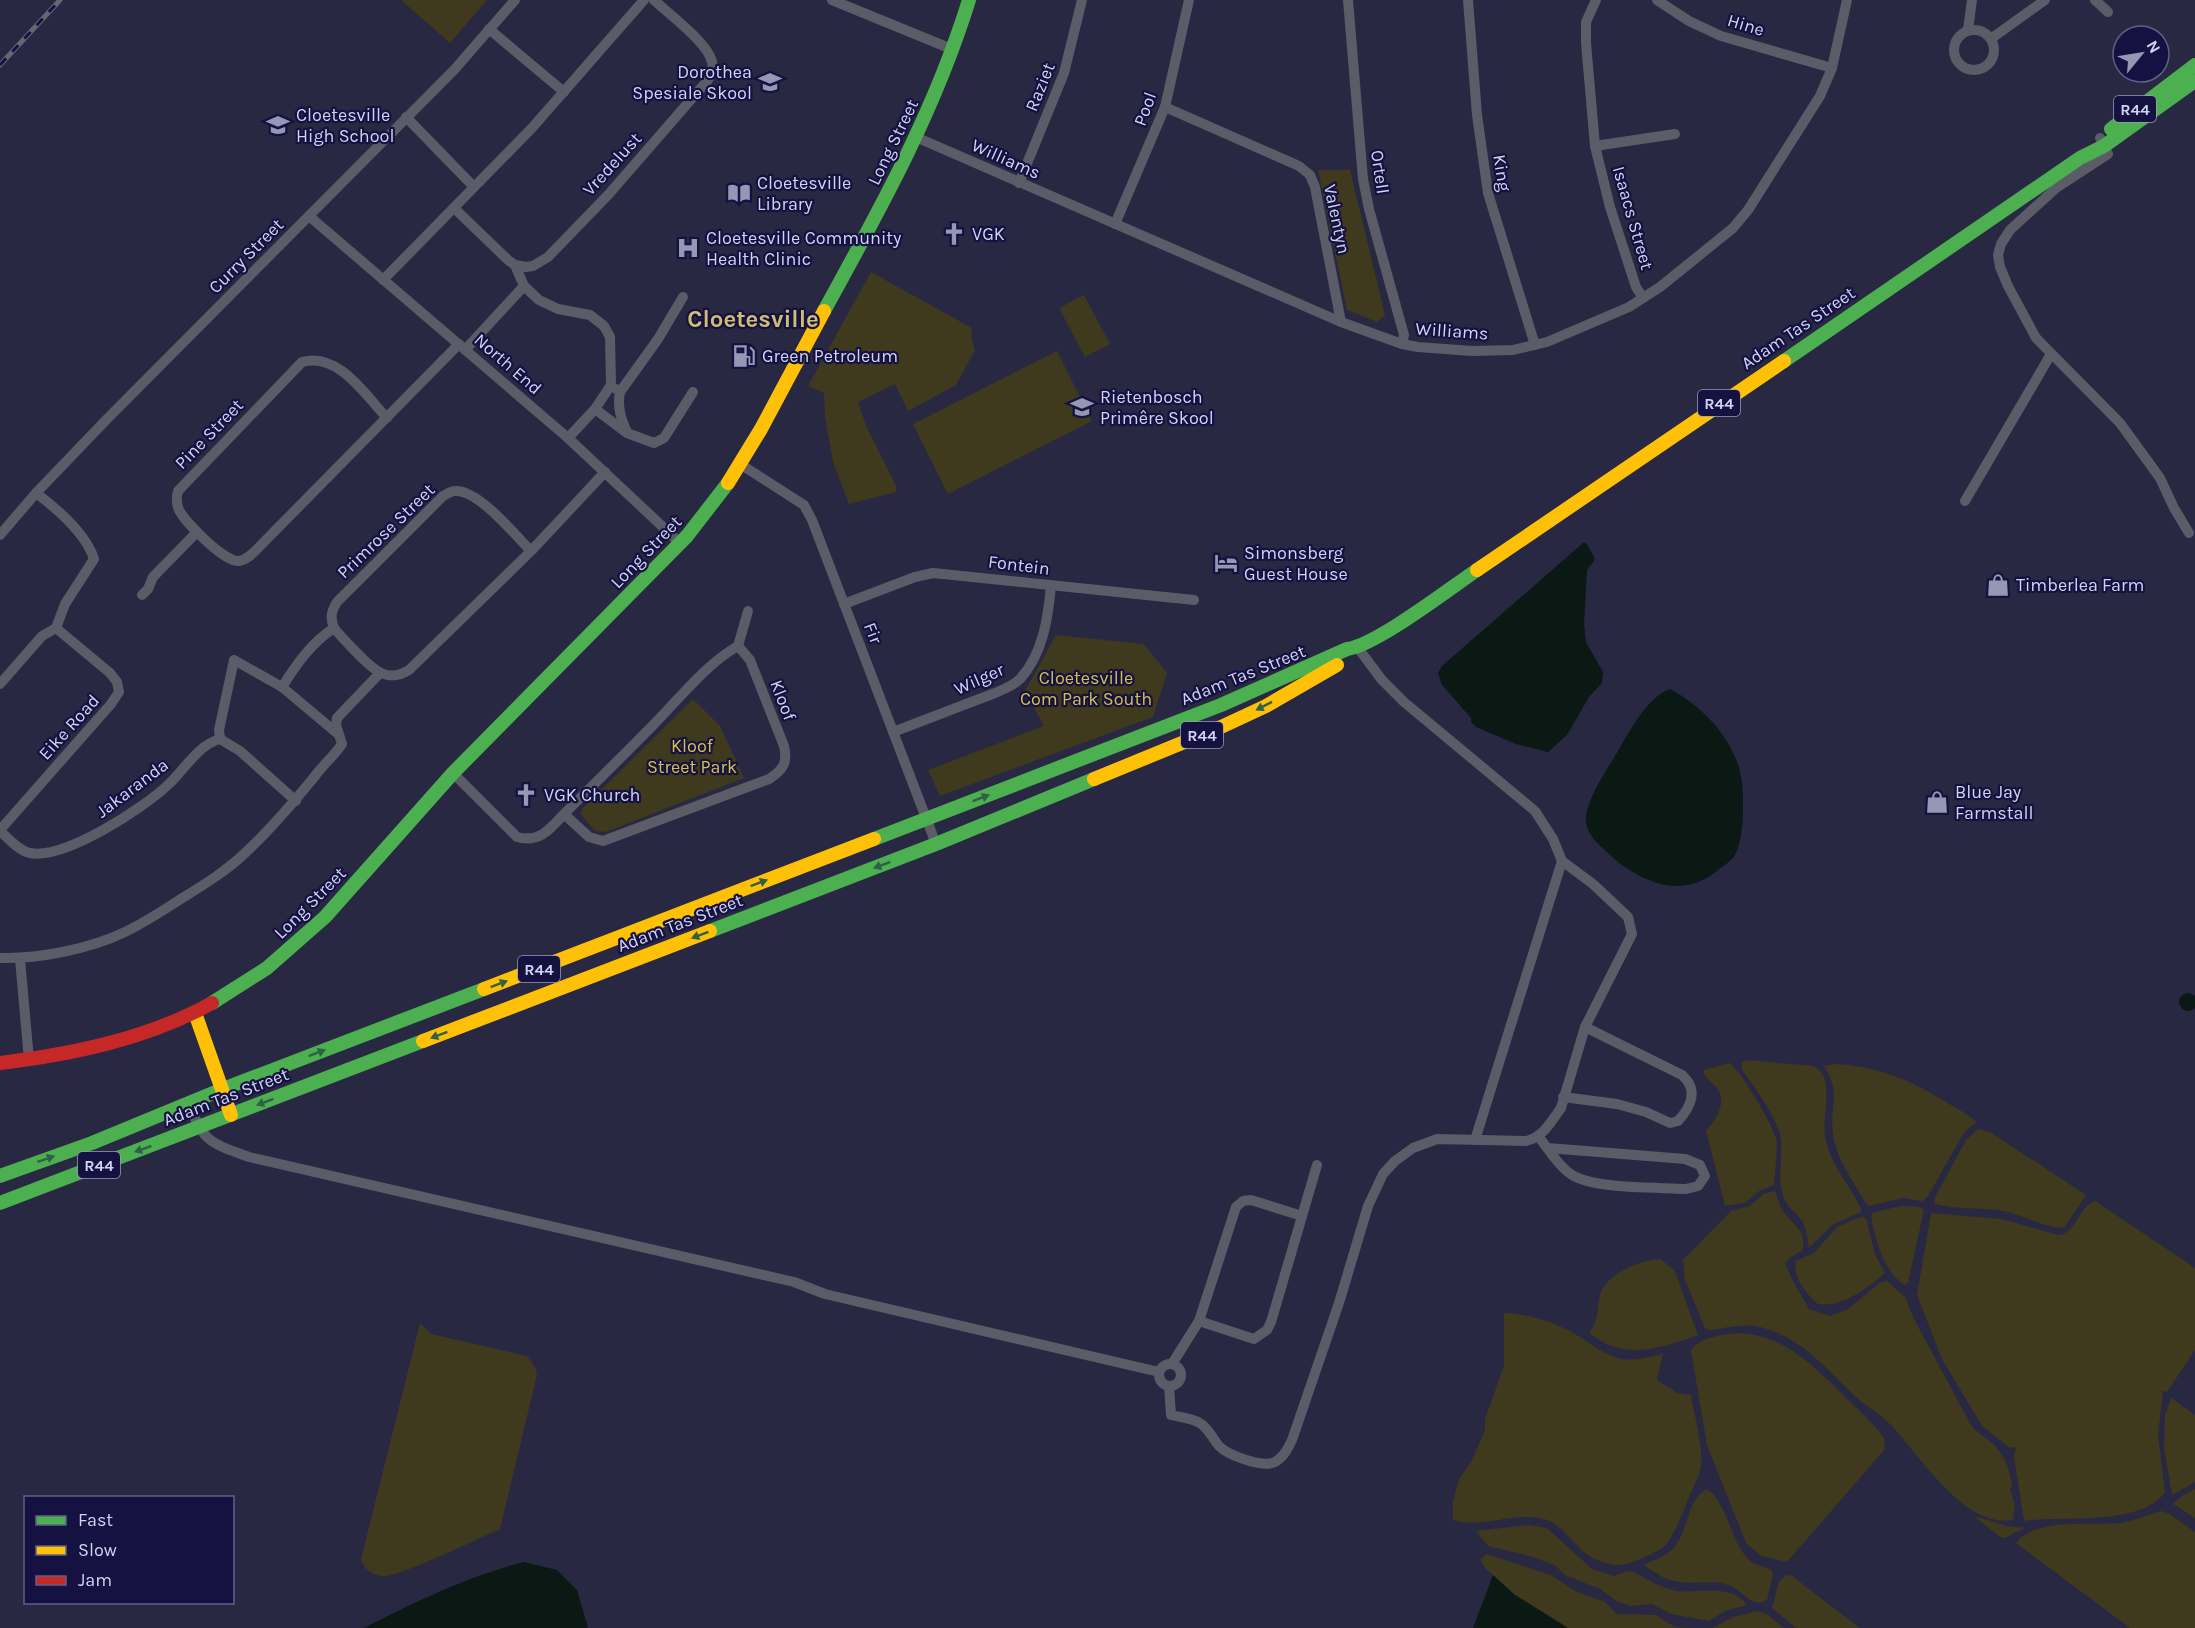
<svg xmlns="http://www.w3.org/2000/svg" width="2195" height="1628" font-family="Karla,sans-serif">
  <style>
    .green { fill: #3f391d }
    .water { fill: #0a1913 }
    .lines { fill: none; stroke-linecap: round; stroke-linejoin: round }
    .street { stroke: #5b5c68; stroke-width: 10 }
    .fast { stroke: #4caf50; stroke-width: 14 }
    .slow { stroke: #ffc107; stroke-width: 14 }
    .jam { stroke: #c62828; stroke-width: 14 }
    .rail-casing { stroke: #656672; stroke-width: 5 }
    .rail { stroke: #151241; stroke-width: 3; stroke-dasharray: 9; stroke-linecap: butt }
    .oneway { fill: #306048 }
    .labels { text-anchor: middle; stroke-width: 4.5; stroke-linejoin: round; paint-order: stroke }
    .shield { fill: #151241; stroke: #989abe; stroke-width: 1.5 }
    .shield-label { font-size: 16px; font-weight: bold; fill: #d0d4f3 }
    .street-label { font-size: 18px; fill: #d0d4f3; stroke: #151241 }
    .poi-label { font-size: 18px; fill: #d0d4f3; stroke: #151241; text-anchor: start }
    .park-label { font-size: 18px; fill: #d5c04d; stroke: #151241 }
    .district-label { font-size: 24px; font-weight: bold; fill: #cebf72; stroke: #151241 }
  </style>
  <rect width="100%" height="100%" fill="#282842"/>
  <!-- green -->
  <g class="green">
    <polygon points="401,0 487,0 450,43"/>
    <polygon points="1318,170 1350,170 1385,315 1377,322 1347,310"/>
    <polygon points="871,272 972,328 971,336 975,350 956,385 908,411 895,384 858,402 867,428 896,486 896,492 849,504 833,462 825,418 824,393 808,386"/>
    <polygon points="1084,295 1110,344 1085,357 1059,308"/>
    <polygon points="1057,351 1092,421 948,494 913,424"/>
    <polygon points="1056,635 1144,644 1167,673 1153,717 940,796 928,770 1044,726 1025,691"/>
    <polygon points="693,699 720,726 744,778 606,832 595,831 580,813 583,808"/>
    <path d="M1747 1060 1813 1066C1836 1075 1822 1116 1825 1135 1829 1164 1850 1184 1861 1209V1212L1832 1225 1809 1248C1807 1239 1807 1229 1802 1221 1795 1211 1786 1207 1783 1195 1777 1176 1783 1158 1781 1139 1778 1119 1754 1086 1742 1070V1062Z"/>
    <path d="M1730 1063C1741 1071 1772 1124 1776 1138 1778 1147 1775 1175 1774 1185L1759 1191 1745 1203 1725 1206 1706 1131C1715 1121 1728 1102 1717 1088 1712 1083 1708 1080 1704 1074V1070Z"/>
    <path d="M1835 1064C1878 1066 1913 1081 1949 1104 1958 1109 1969 1115 1977 1122L1966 1130 1961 1138 1928 1196 1923 1201 1903 1198 1869 1206 1865 1202C1853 1181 1836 1158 1833 1134 1829 1106 1842 1094 1824 1066Z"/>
    <path d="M1978 1129 1990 1132 2086 1195 2064 1228C2046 1228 2022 1215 2004 1211 1981 1207 1957 1210 1934 1204L1936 1195 1966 1140Z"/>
    <path d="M1775 1191C1778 1199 1780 1207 1785 1214 1796 1227 1807 1232 1802 1251L1792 1256 1785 1263 1792 1279 1809 1309 1830 1316 1848 1309 1881 1282 1887 1281 1905 1297 1914 1319 1970 1423C1977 1433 1978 1432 1987 1439 2003 1450 2010 1468 2012 1486L2010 1489 2015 1504 2013 1520C1965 1529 1919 1455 1891 1425 1880 1414 1866 1406 1855 1396 1825 1368 1801 1337 1760 1327 1743 1323 1726 1328 1709 1330L1705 1328 1685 1280 1683 1260 1731 1211 1750 1206 1763 1194Z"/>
    <path d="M2095 1201 2195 1268V1350L2167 1392 2163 1391 2158 1435 2165 1492C2141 1527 2062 1515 2024 1521L2014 1457 2016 1447 2010 1448 1982 1426 1942 1359 1917 1295 1931 1213 2002 1219 2058 1235C2076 1234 2078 1207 2095 1201Z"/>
    <path d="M1901 1206 1919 1207 1924 1210 1908 1283 1905 1285C1884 1274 1874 1237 1871 1215L1875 1212Z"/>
    <path d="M1860 1217H1864L1867 1221 1875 1254 1885 1273C1867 1288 1843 1308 1818 1304 1807 1294 1792 1278 1796 1261L1814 1253 1837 1227Z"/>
    <path d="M1660 1259 1673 1269 1676 1274 1698 1335C1671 1345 1636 1357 1609 1345 1601 1342 1595 1337 1589 1332 1599 1322 1597 1307 1600 1295 1605 1274 1640 1260 1660 1259Z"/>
    <path d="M1504 1313C1530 1314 1558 1323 1580 1337 1593 1345 1605 1355 1621 1359 1635 1361 1649 1357 1663 1354L1657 1380 1677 1393 1691 1395C1694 1413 1704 1451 1701 1467 1699 1477 1693 1487 1689 1497 1683 1512 1677 1529 1668 1542 1662 1551 1630 1565 1619 1565 1612 1565 1604 1563 1597 1560 1576 1552 1566 1525 1544 1519 1514 1511 1483 1529 1453 1520V1501L1459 1479 1472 1460 1485 1430V1419L1504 1366Z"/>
    <path d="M420 1323 431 1334 527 1356 535 1367 537 1375 500 1529C479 1538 399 1578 381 1576 372 1575 363 1568 361 1559Z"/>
    <path d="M1739 1333C1785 1335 1815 1367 1846 1398 1859 1410 1873 1423 1884 1438L1885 1449 1787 1562 1761 1556 1746 1543 1707 1445 1691 1350C1701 1336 1723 1335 1739 1333Z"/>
    <polygon points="2171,1398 2195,1415 2195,1482 2172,1495 2164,1447 2165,1415"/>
    <path d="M1707 1489C1727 1500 1732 1550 1753 1563 1759 1566 1766 1567 1772 1570L1773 1574 1767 1600C1751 1610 1742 1588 1726 1584 1709 1580 1692 1585 1674 1581 1664 1579 1654 1572 1645 1566V1564C1655 1560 1667 1556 1674 1547 1689 1531 1686 1500 1707 1489Z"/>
    <polygon points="2195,1489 2195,1518 2173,1504 2182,1496"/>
    <path d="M2161 1511 2170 1514 2195 1532V1628H2130L2016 1543C2036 1517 2090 1526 2120 1523 2134 1521 2147 1515 2161 1511Z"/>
    <polygon points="1974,1516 2006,1526 2025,1528 2004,1538 2000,1537"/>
    <path d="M1529 1525 1547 1528 1592 1569 1614 1576 1628 1571 1634 1572C1647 1579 1661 1588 1676 1591 1698 1594 1731 1583 1747 1605L1725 1611 1709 1621 1671 1614 1652 1604 1631 1606 1618 1602 1600 1589 1565 1575 1556 1566 1533 1557 1488 1546 1476 1531Z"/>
    <polygon points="1487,1554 1551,1575 1575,1591 1605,1602 1617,1614 1656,1615 1675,1627 1689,1628 1568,1628 1515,1595 1485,1568 1480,1559"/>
    <polygon points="1787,1575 1792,1576 1860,1628 1796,1628 1772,1608 1779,1581"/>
    <polygon points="1757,1611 1767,1614 1784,1628 1712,1628 1734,1617"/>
  </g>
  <!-- water -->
  <g class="water">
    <polygon points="1583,543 1586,543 1594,557 1594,561 1587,570 1584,624 1586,642 1603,672 1602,683 1589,697 1567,735 1548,752 1516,744 1476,727 1471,722 1471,718 1442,685 1438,673 1442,666"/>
    <path d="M1670 689C1704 707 1738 743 1742 783 1744 802 1744 838 1735 855 1732 861 1723 866 1718 870 1682 901 1639 882 1608 853 1598 844 1587 835 1586 821 1585 801 1608 768 1618 751 1629 732 1648 696 1670 689Z"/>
    <circle cx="2188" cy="1002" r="9"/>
    <path d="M524 1562 557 1570 577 1590 588 1628H364C415 1602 468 1576 524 1562Z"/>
    <polygon points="1493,1575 1515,1595 1568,1628 1473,1628"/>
  </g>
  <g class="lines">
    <!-- street -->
    <g class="street">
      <polyline points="832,0 954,50"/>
      <polyline points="1348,0 1363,179 1369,209 1404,335 1402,344"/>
      <polyline points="1468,0 1477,115 1488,193 1535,345"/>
      <polyline points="1596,0 1586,22 1586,43 1595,146 1610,207 1636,287 1643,298"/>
      <polyline points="1657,0 1689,21 1721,36 1832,68"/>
      <polyline points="2095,0 2108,12"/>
      <polyline points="489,29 564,92"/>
      <circle cx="1974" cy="50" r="20"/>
      <polyline points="1968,30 1972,0"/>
      <polyline points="1992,38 2045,0"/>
      <polyline points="1165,107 1299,166 1310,175 1315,187 1341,322"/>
      <polyline points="406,117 474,187"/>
      <polyline points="918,138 1341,322 1402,344 1418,347 1472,351 1513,350 1547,342 1629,307 1660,287 1691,262 1733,228 1748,210 1820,96 1832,68 1847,0"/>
      <polyline points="2100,138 2108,154 2056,188 2010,230 2001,244 1998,255 2000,267 2008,286 2036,338 2120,423 2160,478 2174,508 2189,533"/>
      <polyline points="1595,146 1675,134"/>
      <polyline points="1019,183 1064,73 1082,0"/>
      <path d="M454 208 508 260 515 265 526 267 533 266 548 257 608 195 708 80C711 74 714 69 712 62 708 43 669 14 654 0"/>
      <polyline points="309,216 568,438 680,543"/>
      <polyline points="1115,224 1165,107 1189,0"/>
      <polyline points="515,265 524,286 539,300 558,309 590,315 604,326 610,337 611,385 595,409 568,438"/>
      <polyline points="383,280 532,128 644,0"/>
      <polyline points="465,350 524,286"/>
      <path d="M616 389 620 392C617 407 621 419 627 432"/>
      <polyline points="620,392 658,339 683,297"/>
      <polyline points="595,409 627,433 654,443 664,438 693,392"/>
      <path d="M387 418C365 395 339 352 302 362L178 491C176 498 176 503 179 510 185 522 225 563 239 561 249 559 256 550 262 544L459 344"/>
      <polyline points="740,464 804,505 812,520 936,844"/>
      <path d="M36 493C56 508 86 534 94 559L65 604 56 628"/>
      <polyline points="1965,501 2051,354"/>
      <polyline points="0,535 36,493 107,419 454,70 515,0"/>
      <path d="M531 551C515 535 478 489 455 491 451 491 447 494 443 496L337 602C331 612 330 617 334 628 342 638 351 647 360 656 375 671 388 683 409 670L531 551 605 472"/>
      <polyline points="142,595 148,589 153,577 197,532"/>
      <polyline points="844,604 915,577 933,573 1194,600"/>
      <polyline points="738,646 748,611"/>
      <polyline points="1358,648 1382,680 1404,702 1535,811 1553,839 1562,861 1475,1140"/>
      <polyline points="0,684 42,636 56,628"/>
      <path d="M282 687C296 665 311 643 334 628"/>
      <path d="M893 732 995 693C1004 689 1013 686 1020 679 1043 654 1048 618 1051 586"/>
      <polyline points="220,739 219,730 234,660 282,687 338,734"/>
      <path d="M453 773 517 837C540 843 550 829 564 814 596 782 628 751 660 718 684 693 708 663 738 646L750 660 784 746C788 763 783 770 769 779L603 841 589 837 564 814"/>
      <polyline points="0,830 111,704 119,692 117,682 110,673 56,628"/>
      <path d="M0 831C8 838 19 851 30 853 64 860 144 808 169 784 185 769 198 745 220 739L240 751 296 801"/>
      <path d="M0 958C38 959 90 949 125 932 146 922 165 909 184 897 205 884 226 871 244 854 270 830 293 803 315 776 323 765 334 756 342 744L336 725 337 718 379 674"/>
      <polyline points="20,959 29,1060"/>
      <path d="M1563 1097 1617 1104 1646 1112 1670 1123 1678 1121C1691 1107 1699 1090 1682 1075L1585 1027"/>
      <path d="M189 1103C203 1143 211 1143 249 1157L794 1282 825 1294 1159 1372"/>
      <path d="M1538 1136C1548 1148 1556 1163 1568 1172 1588 1190 1658 1187 1686 1189L1698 1186 1705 1176 1700 1165 1685 1159 1548 1148"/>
      <polyline points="1199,1321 1254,1339 1267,1330 1271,1322 1317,1165"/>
      <polyline points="1172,1364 1199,1321 1236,1207 1243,1201 1251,1200 1302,1216"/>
      <circle cx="1170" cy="1375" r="11"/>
      <path d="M1169 1386 1171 1415C1179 1417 1190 1418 1198 1422 1207 1426 1213 1439 1219 1446 1229 1456 1263 1468 1275 1462 1284 1457 1288 1448 1292 1440L1339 1303 1368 1206 1383 1174 1395 1161 1413 1148 1437 1139 1526 1141C1543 1137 1551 1122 1561 1108L1585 1027 1632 934 1628 917 1593 884 1562 861"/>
    </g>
    <!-- fast -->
    <g class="fast">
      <polyline points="2111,129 2195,65"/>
      <path d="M824 311C880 209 934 113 969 0"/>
      <polyline points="1784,361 2080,158 2104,146 2195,81"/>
      <path d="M874 839 1221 705 1347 649C1375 646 1449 589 1477 570"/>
      <polyline points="710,931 936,844 1094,779"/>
      <polyline points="212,1003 267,968 325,917 453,773 687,536 728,483"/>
      <polyline points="0,1176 92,1143 223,1089 484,989"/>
      <polyline points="0,1203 423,1041"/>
    </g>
    <!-- slow -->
    <g class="slow">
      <polyline points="728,483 761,429 824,311"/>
      <polyline points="1477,570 1784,361"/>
      <polyline points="1094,779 1221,727 1266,706 1337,665"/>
      <polyline points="484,989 874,839"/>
      <polyline points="195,1013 231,1115"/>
      <polyline points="423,1041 710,931"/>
    </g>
    <!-- jam -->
    <path class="jam" d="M0 1063C73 1054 147 1039 212 1003"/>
    <!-- rail casing -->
    <g class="rail-casing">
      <polyline id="rail" points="0,65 60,0"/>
    </g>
    <!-- rail -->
    <use href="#rail" class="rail"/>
  </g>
  <!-- one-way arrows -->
  <defs><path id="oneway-solid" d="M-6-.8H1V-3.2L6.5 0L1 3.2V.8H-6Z" transform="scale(1.5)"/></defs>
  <g class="oneway">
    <use href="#oneway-solid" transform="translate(1264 706) rotate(153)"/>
    <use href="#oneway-solid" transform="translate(981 798) rotate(-21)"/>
    <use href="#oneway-solid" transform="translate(882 865) rotate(159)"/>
    <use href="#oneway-solid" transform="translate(759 883) rotate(-21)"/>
    <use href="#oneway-solid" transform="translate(700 935) rotate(159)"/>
    <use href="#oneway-solid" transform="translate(499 984) rotate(-21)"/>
    <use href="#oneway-solid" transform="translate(439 1035) rotate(159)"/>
    <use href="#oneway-solid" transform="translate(317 1053) rotate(-21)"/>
    <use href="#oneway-solid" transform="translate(265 1102) rotate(159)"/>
    <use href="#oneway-solid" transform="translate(143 1149) rotate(160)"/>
    <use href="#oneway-solid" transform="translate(46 1159) rotate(-19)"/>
  </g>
  <!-- icons -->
  <defs>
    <g id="school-bare" transform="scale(1.8)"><path d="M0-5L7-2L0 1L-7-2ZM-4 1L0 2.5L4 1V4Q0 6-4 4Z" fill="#9598b5" stroke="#151241" stroke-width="2.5" paint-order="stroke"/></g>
    <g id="library-bare" transform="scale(1.8)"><path d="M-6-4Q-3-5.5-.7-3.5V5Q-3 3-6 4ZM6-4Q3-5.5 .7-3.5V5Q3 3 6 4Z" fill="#9598b5" stroke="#151241" stroke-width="2.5" paint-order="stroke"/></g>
    <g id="church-bare" transform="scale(1.8)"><path d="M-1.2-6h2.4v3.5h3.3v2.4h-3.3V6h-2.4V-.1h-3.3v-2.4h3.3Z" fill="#9598b5" stroke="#151241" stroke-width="2.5" paint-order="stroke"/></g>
    <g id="hospital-bare" transform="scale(1.8)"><path d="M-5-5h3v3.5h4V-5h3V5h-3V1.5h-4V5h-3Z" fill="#9598b5" stroke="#151241" stroke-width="2.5" paint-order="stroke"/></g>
    <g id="fuel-bare" transform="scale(1.8)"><path d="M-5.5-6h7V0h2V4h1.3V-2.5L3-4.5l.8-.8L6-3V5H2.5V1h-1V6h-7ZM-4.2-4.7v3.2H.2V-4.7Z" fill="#9598b5" stroke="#151241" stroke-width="2.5" paint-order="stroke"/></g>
    <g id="hotel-bare" transform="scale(1.8)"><path d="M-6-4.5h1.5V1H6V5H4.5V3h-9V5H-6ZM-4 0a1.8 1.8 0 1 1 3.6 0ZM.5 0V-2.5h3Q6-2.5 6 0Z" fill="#9598b5" stroke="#151241" stroke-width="2.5" paint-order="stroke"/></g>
    <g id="shop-bare" transform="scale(1.8)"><path d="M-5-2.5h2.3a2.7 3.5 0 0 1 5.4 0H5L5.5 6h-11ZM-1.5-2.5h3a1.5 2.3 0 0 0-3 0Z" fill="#9598b5" stroke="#151241" stroke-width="2.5" paint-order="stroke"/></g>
  </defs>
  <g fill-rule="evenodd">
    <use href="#school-bare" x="770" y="82"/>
    <use href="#school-bare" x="278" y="125"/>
    <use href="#library-bare" x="739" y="193"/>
    <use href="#church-bare" x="954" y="234"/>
    <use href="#hospital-bare" x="688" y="248"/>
    <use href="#fuel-bare" x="744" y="356"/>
    <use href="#school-bare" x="1082" y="407"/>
    <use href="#hotel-bare" x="1226" y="563"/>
    <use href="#shop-bare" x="1998" y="585"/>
    <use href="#church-bare" x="526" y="795"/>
    <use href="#shop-bare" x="1937" y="802"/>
  </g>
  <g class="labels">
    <!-- shield labels -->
    <g class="shield">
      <rect x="2114" y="96" width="42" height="26" rx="4.5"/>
      <rect x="1698" y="390" width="42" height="26" rx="4.5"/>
      <rect x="1181" y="722" width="42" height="26" rx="4.5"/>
      <rect x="518" y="956" width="42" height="26" rx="4.5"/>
      <rect x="78" y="1152" width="42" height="26" rx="4.5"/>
    </g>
    <g class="shield-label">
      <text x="2135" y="115">R44</text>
      <text x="1719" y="409">R44</text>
      <text x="1202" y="741">R44</text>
      <text x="539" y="975">R44</text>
      <text x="99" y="1171">R44</text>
    </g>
    <!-- street labels -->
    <g class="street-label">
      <text transform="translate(1746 25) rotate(17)" y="6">Hine</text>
      <text transform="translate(1040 87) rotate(-68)" y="6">Raziet</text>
      <text transform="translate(1145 109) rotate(-70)" y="6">Pool</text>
      <text transform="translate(893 142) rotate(-64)" y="6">Long Street</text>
      <text transform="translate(1006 159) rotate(24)" y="6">Williams</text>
      <text transform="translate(612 164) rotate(-48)" y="6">Vredelust</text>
      <text transform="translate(1380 172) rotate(82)" y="6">Ortell</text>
      <text transform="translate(1502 173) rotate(81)" y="6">King</text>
      <text transform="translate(1633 218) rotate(74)" y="6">Isaacs Street</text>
      <text transform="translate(1337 219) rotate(78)" y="6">Valentyn</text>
      <text transform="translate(246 256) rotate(-45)" y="6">Curry Street</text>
      <text transform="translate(1798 328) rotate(-34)" y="6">Adam Tas Street</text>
      <text transform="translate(1452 331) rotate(4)" y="6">Williams</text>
      <text transform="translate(508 364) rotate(41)" y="6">North End</text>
      <text transform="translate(209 434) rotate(-46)" y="6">Pine Street</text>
      <text transform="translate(386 531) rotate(-44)" y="6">Primrose Street</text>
      <text transform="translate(646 552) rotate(-46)" y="6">Long Street</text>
      <text transform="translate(1019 565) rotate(7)" y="6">Fontein</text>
      <text transform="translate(873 633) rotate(69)" y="6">Fir</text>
      <text transform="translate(1243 675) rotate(-22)" y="6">Adam Tas Street</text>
      <text transform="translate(979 679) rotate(-24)" y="6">Wilger</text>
      <text transform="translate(783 700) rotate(69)" y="6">Kloof</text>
      <text transform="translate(69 727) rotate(-48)" y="6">Eike Road</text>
      <text transform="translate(132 788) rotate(-37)" y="6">Jakaranda</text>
      <text transform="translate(310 903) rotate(-45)" y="6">Long Street</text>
      <text transform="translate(680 923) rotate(-21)" y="6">Adam Tas Street</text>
      <text transform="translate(226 1097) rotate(-21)" y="6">Adam Tas Street</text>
    </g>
    <!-- poi labels -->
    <g class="poi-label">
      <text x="752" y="78" text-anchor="end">Dorothea<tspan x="752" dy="21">Spesiale Skool</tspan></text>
      <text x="296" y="121">Cloetesville<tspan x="296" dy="21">High School</tspan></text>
      <text x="757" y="189">Cloetesville<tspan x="757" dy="21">Library</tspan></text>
      <text x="972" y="240">VGK</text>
      <text x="706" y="244">Cloetesville Community<tspan x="706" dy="21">Health Clinic</tspan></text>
      <text x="762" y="362">Green Petroleum</text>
      <text x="1100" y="403">Rietenbosch<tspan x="1100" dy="21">Primêre Skool</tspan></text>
      <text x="1244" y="559">Simonsberg<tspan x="1244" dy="21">Guest House</tspan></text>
      <text x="2016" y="591">Timberlea Farm</text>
      <text x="1955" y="798">Blue Jay<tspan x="1955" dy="21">Farmstall</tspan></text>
      <text x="544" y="801">VGK Church</text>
    </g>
    <!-- park labels -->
    <g class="park-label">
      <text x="1086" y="684">Cloetesville<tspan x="1086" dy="21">Com Park South</tspan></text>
      <text x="692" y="752">Kloof<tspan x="692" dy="21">Street Park</tspan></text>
    </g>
    <!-- district labels -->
    <g class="district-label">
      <text x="753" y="327">Cloetesville</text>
    </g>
  </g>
  <!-- legend -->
  <rect x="24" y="1496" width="210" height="108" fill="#151241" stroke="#606088" stroke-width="1.5"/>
  <rect x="36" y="1516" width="30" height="9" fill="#4caf50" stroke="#606088" stroke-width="1.5"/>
  <text x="78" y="1526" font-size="18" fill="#d0d4f3">Fast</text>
  <rect x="36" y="1546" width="30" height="9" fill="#ffc107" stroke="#606088" stroke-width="1.5"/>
  <text x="78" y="1556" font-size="18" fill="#d0d4f3">Slow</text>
  <rect x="36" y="1576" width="30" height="9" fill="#c62828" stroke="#606088" stroke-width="1.5"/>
  <text x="78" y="1586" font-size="18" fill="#d0d4f3">Jam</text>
  <!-- north arrow -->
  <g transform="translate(2141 54) rotate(60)"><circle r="28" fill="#151241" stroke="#606088" stroke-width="1.5"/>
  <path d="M0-4.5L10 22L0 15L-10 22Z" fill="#9598b5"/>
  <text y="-9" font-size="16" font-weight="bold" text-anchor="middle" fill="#d0d4f3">N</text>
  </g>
</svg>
